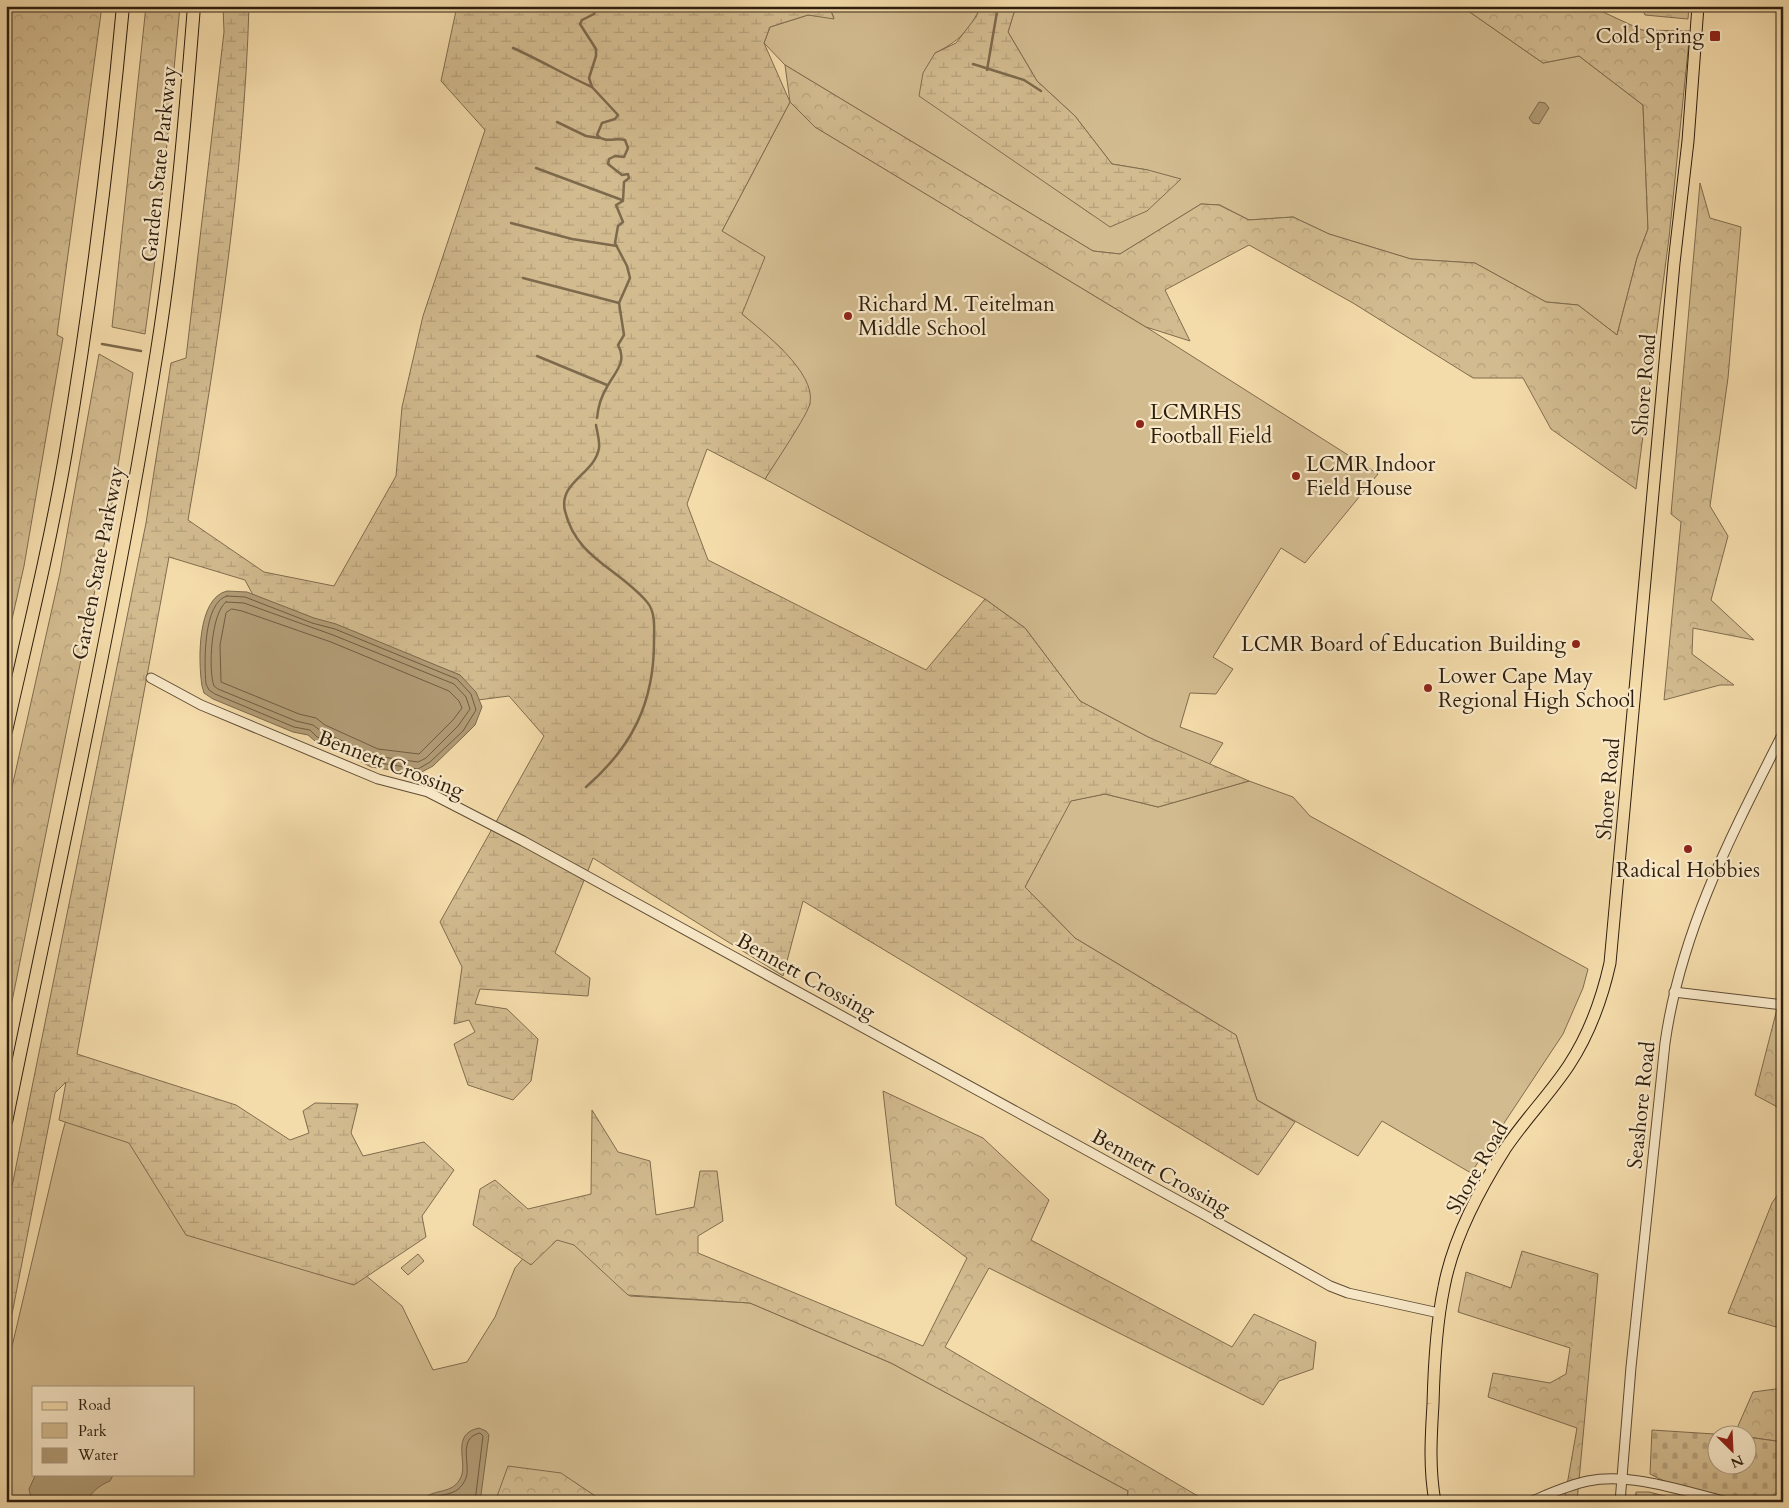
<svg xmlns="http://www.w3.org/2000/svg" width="1789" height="1508" font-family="Cardo,serif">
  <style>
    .green { fill: #d2bb8f; stroke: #806c4e; fill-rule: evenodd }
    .forest { fill: url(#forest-crowns); stroke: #806c4e }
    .wetland { fill: url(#wetland-marsh); stroke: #806c4e }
    .cemetery { fill: url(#cemetery-stones); stroke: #806c4e }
    .water { fill: #b19b75; stroke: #7d694c }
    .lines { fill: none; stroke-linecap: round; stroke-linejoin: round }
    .shore { stroke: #705c42; stroke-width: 1 }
    .stream { stroke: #7d694c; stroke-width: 2.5 }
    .minor-casing { stroke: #604d35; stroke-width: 11 }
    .major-casing { stroke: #2e1e0e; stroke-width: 13 }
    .highway-casing { stroke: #2e1e0e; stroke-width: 14 }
    .minor { stroke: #f8e8c8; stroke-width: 9 }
    .major { stroke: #f4dbaa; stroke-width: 11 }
    .highway { stroke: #f4dbaa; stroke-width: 12 }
    .poi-dot { fill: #8f2418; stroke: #f8e8c8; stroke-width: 2 }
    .labels { text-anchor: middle; stroke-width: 4.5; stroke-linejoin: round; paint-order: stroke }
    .poi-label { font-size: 21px; fill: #2e1e0e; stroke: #f8e8c8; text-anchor: start }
    .street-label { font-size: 21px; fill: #2e1e0e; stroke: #f8e8c8 }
  </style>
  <defs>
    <pattern id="forest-crowns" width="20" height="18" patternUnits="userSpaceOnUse" patternTransform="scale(1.25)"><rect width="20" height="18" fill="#d2bb8f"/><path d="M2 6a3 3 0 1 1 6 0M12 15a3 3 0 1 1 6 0" fill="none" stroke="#b5a07a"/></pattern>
    <pattern id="wetland-marsh" width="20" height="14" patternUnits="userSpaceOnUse" patternTransform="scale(1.25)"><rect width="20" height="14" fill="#d2bb8f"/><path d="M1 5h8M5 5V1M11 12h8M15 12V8" fill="none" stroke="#b5a07a"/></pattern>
    <pattern id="cemetery-stones" width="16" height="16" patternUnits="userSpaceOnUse" patternTransform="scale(1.25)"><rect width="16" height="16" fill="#d2bb8f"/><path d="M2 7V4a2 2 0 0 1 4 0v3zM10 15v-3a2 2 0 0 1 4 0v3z" fill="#b5a07a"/></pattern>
  </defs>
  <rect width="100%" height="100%" fill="#f4dbaa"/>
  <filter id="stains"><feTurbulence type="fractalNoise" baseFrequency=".004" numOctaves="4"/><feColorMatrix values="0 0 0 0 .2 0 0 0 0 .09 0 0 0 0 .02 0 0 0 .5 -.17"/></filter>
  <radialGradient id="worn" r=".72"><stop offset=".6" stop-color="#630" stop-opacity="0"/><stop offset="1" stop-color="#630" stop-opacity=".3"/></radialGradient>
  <!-- green -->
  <g class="green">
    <path d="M829 6H981C970 30 958 42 935 53L1036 175 1091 214 1148 170 1112 164 1075 116 1037 81 1008 32 1016 6H1461L1543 63 1579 56 1643 105 1648 229 1637 258 1617 335 1578 305 1546 302 1475 263 1411 259 1329 234 1293 217 1249 220 1220 205 1201 204 1120 254 1093 251 785 65 764 43 770 27 808 15 834 18Z"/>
    <polygon points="790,102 815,127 1146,327 1378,474 1305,563 1281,548 1213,657 1233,669 1216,694 1190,693 1180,727 1223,743 1209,765 1148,737 1080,701 1025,628 985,599 765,479 810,404 782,349 742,314 722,231"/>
    <polygon points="1249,781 1293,797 1310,816 1588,969 1583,988 1563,1034 1471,1173 1382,1121 1358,1156 1257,1100 1236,1035 1075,938 1025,887 1070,801 1105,794 1158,807"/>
    <path d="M77 1080 351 1263 402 1306 433 1370 467 1362 495 1317 515 1268 552 1224 630 1296 750 1303 891 1363 1128 1491 1127 1502H604L574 1482 568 1502H6V1372L62 1134ZM34 1387H194V1474H34Z"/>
    <polygon points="418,1254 424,1261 408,1275 401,1268"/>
  </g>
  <!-- forest -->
  <g class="forest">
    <polygon points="6,6 102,6 57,335 63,338 24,566 6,646"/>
    <polygon points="146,6 180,6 158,238 145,334 112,327"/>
    <polygon points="1461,6 1590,6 1642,30 1690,31 1669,238 1636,489 1551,429 1523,378 1473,378 1353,303 1249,245 1165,290 1190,341 1146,327 815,127 790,102 785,65 1093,251 1120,254 1201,204 1219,205 1249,220 1293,217 1329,234 1411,259 1475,263 1546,302 1578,305 1617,335 1637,258 1648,229 1643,105 1579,56 1543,63"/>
    <polygon points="1641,6 1689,6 1688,19 1645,15"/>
    <polygon points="1700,183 1710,218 1741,227 1728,378 1710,506 1728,536 1711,600 1754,640 1693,628 1692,654 1734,685 1720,685 1664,700 1681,522 1671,514"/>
    <polygon points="99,354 133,373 110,516 6,1031 6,814 60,573"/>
    <polygon points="1778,1005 1783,1006 1783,1110 1755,1095"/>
    <polygon points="883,1091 983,1138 1049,1200 1031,1240 1232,1347 1254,1314 1316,1342 1313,1369 1279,1381 1263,1405 989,1268 945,1347 1208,1502 1127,1502 1128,1491 891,1363 750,1303 628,1295 574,1245 557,1240 531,1265 473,1225 480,1189 495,1180 528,1209 591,1194 592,1110 618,1152 650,1161 656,1215 694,1207 700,1171 717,1171 723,1221 698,1236 698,1253 923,1346 967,1258 896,1205"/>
    <polygon points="1783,1187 1783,1329 1728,1313 1772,1203"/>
    <polygon points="1522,1251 1598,1274 1577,1502 1564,1502 1577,1428 1488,1397 1493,1373 1550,1383 1566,1374 1570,1348 1458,1312 1466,1272 1511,1288"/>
    <polygon points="1783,1388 1783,1442 1734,1435 1753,1392"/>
    <polygon points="508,1466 561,1473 604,1502 495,1502"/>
  </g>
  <!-- wetland -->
  <g class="wetland">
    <path d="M223 6H249C244 179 217 350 188 520L264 572 334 586 396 476 402 407 423 316 485 130 441 81 457 6H829L834 19 808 15 770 27 764 43 790 102 722 231 765 257 742 314C763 332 816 372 810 403 809 413 773 466 765 479L707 449 687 504 708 560 926 670 985 599 1025 628 1080 701 1148 737 1249 781 1158 807 1105 794 1071 801 1025 887 1075 938 1236 1035 1257 1100 1295 1122 1258 1175 803 901 783 976 593 858 555 953 590 978 588 996 480 989 475 1004 507 1009 538 1039 531 1081 513 1100 468 1085 454 1044 475 1032 469 1020 454 1024 462 967 440 922 544 736 509 696 478 700 460 675 253 595 245 580 169 557 77 1054 236 1105 290 1140 309 1133 303 1111 315 1103 358 1104 351 1133 363 1156 424 1142 454 1170 422 1216 426 1237 354 1285 186 1235 129 1143 59 1120 66 1082 55 1093 6 1345V1216L146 523 171 363 186 358 224 32Z"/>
    <polygon points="981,6 1016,6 1008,32 1037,81 1075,116 1112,164 1148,170 1181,179 1147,211 1110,227 919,96 923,73 935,53 956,43 976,17"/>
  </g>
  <!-- cemetery -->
  <g class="cemetery">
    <path d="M1652 1430 1730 1435 1716 1436V1466H1746L1747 1437 1783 1442V1502C1739 1502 1689 1495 1650 1474Z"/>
    <polygon points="1636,1492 1649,1492 1689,1502 1635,1502"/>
  </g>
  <!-- water -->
  <g class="water">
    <polygon points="1539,102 1545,103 1549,108 1539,124 1533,123 1529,118"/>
    <path d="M227 591 247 592 314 618 336 624 460 675 476 692 482 707 475 725 466 734 433 766 418 774 371 767 342 752 315 741 308 735 293 732 213 699 204 693 202 686C198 661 197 598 227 591Z"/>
    <path d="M479 1428 486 1431 489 1435 480 1502H423V1499C435 1488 453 1495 461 1477 468 1462 450 1434 479 1428Z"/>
    <path d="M36 1474H113V1475L110 1481C98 1486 93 1491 86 1502H32L29 1489Z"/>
  </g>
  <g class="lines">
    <!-- shore -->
    <g class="shore">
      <path d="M227 596 245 597 312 623 335 629 457 679 471 694 476 710 463 731 430 762 418 769 373 762 344 747 317 737 310 730 294 727 215 694 209 690 206 684C204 664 203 602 227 596Z"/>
      <path d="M226 602 244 603 333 635 454 684 466 697 470 709 458 726 426 758 418 762 375 756 321 731 313 725 296 721 218 689 214 686C208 670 211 613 226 602Z"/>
      <polygon points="232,609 242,611 331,642 449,691 459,701 462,708 453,720 419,754 378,749 325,725 316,718 299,714 221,682 220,645 226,613"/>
      <path d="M428 1502C440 1490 457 1500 466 1478 471 1465 457 1438 480 1433L483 1436 475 1502"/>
    </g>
    <!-- stream -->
    <g class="stream">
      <path d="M513 48C540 60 565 75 592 87"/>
      <polyline points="973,64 1024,80 1041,91"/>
      <polyline points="987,70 998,6"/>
      <polyline points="557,122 586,136 599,138"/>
      <polyline points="536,168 622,200"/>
      <polyline points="511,223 572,239 617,246"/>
      <polyline points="523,278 619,303"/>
      <polyline points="102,344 141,351"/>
      <polyline points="537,356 607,385"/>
      <path d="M597 418C598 408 602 395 607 387 614 373 628 362 618 345L624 335 619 303 630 278 627 266 615 243 618 226 623 222 616 205 623 201 624 182 629 178 628 174 622 175 608 164 609 159 615 156 624 157 628 148 625 140C616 137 605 144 597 135L602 123 615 119 618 115 592 87 589 78 596 56V49L580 24 582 20 594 14 597 6"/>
      <path d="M586 787C632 747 654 703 654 642 654 629 656 612 647 602 618 568 576 558 565 511 558 482 595 474 599 448 600 441 597 432 596 425"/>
    </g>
    <!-- minor casing -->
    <g class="minor-casing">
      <g id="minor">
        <polyline points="151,678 201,705 378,779 428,792 523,841 1201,1213 1330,1286 1348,1293 1439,1313"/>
        <polyline points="1674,992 1783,1005"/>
        <path d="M1530 1502C1549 1494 1568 1485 1588 1481 1631 1472 1686 1492 1728 1502"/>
        <path d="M1620 1502 1631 1367 1665 1043C1681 930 1732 834 1783 733"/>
      </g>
    </g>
    <!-- major casing -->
    <g class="major-casing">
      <path id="major" d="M1435 1502C1429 1468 1431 1437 1433 1404 1434 1364 1436 1325 1444 1287 1453 1239 1479 1190 1505 1149 1525 1119 1550 1094 1569 1065 1590 1033 1602 999 1610 963L1674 263 1688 141 1698 6"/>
    </g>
    <!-- highway casing -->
    <g class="highway-casing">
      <g id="highway">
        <path d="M6 731C27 638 50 545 66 451 91 303 109 156 123 6"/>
        <path d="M6 1122C58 866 116 610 157 351 175 237 185 121 194 6"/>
      </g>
    </g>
    <!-- minor -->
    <use href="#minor" class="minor"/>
    <!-- major -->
    <use href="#major" class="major"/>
    <!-- highway -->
    <use href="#highway" class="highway"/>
  </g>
  <!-- markers -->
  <g class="poi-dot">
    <rect x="1709" y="30" width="12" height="12" rx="2.5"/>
    <circle cx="848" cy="316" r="5"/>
    <circle cx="1140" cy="424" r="5"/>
    <circle cx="1296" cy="476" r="5"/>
    <circle cx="1576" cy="644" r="5"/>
    <circle cx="1428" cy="688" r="5"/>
    <circle cx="1688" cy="849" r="5"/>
  </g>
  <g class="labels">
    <!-- poi labels -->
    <g class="poi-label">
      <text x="1704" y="43" text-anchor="end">Cold Spring</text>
      <text x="858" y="311">Richard M. Teitelman<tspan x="858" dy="24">Middle School</tspan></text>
      <text x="1150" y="419">LCMRHS<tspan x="1150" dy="24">Football Field</tspan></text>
      <text x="1306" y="471">LCMR Indoor<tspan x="1306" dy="24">Field House</tspan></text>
      <text x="1566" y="651" text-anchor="end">LCMR Board of Education Building</text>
      <text x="1438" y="683">Lower Cape May<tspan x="1438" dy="24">Regional High School</tspan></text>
      <text x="1688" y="877" text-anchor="middle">Radical Hobbies</text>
    </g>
    <!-- street labels -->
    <g class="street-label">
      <text transform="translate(159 164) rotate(-84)" y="7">Garden State Parkway</text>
      <text transform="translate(1644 385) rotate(-85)" y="7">Shore Road</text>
      <text transform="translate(98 563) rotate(-79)" y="7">Garden State Parkway</text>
      <text transform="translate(391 764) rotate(21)" y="7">Bennett Crossing</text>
      <text transform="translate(1608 789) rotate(-85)" y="7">Shore Road</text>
      <text transform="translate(806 976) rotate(29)" y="7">Bennett Crossing</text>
      <text transform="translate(1641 1105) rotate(-84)" y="7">Seashore Road</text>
      <text transform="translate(1477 1168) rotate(-60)" y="7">Shore Road</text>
      <text transform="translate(1161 1172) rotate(29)" y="7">Bennett Crossing</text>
    </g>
  </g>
  <!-- margin -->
  <rect width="1789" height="1508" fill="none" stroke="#f4dbaa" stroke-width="25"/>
  <rect x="8" y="8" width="1774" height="1493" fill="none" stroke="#2e1e0e" stroke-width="2.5"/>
  <rect x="12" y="12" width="1764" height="1483" fill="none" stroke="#2e1e0e"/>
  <!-- legend -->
  <rect x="32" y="1386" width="162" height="90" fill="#f8e8c8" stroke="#a7977e"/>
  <rect x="42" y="1402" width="25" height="8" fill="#f4dbaa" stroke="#a7977e"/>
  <text x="78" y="1410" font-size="15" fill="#2e1e0e">Road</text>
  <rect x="42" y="1423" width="25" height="15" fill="#d2bb8f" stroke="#a7977e"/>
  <text x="78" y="1436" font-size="15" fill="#2e1e0e">Park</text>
  <rect x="42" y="1448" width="25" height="15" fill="#b19b75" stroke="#a7977e"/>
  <text x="78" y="1460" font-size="15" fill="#2e1e0e">Water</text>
  <!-- north arrow -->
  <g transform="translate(1732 1450) rotate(156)"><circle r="24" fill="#f8e8c8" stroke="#a7977e"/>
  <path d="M0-4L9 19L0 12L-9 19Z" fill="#8f2418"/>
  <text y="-8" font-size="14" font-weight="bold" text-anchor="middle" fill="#2e1e0e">N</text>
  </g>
  <rect width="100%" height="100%" filter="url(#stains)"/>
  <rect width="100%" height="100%" fill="url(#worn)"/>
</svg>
